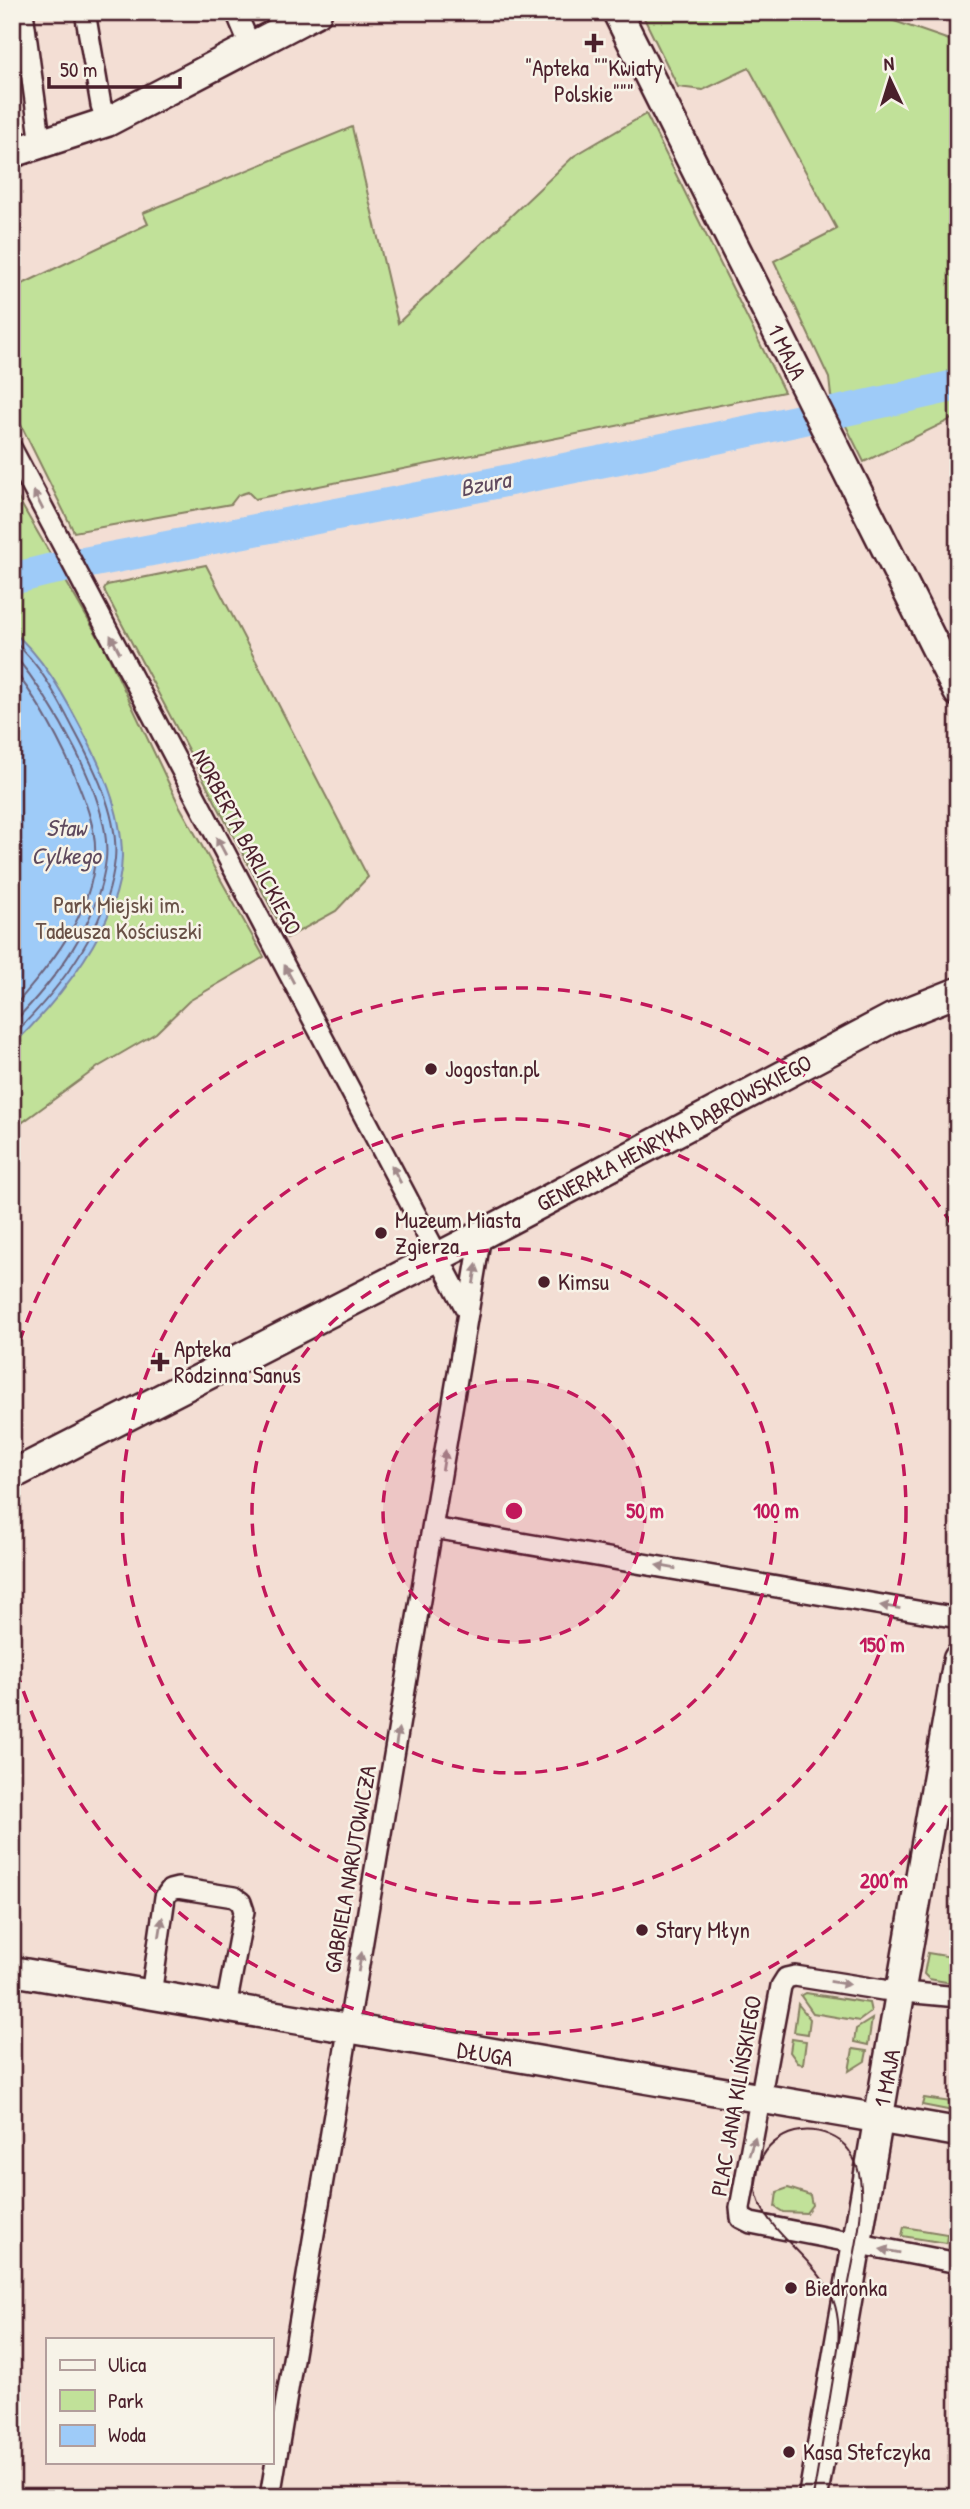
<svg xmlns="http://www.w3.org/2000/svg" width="970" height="2509" font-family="'Patrick Hand',sans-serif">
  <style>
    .green { fill: #c1e199; stroke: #868062; stroke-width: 2 }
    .water { fill: #9ecbf8; stroke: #7c86a6; stroke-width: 2 }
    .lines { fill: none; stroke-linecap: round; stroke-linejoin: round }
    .shore { stroke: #6c647d; stroke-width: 2 }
    .river { stroke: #9ecbf8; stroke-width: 32 }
    .street-casing { stroke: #4a1f2b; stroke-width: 24 }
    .secondary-casing { stroke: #4a1f2b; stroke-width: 33 }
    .street { stroke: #f7f3e8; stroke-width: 19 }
    .secondary { stroke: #f7f3e8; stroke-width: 28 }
    .tram { stroke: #4a1f2b; stroke-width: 2 }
    .oneway { fill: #a0898a }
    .ring { fill: none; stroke: #c2185b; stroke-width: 3.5; stroke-dasharray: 12 9 }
    .poi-dot { fill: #4a1f2b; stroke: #f7f3e8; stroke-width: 2.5 }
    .labels { text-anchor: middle; stroke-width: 5; stroke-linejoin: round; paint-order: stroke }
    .poi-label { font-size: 23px; fill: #4a1f2b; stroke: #f7f3e8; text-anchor: start }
    .street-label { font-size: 23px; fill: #4a1f2b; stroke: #f7f3e8 }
    .park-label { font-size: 23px; fill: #685046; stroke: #f7f3e8 }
    .water-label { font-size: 24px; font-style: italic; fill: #5f4a5e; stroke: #f7f3e8 }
    .centre { fill: #c2185b; stroke: #f7f3e8; stroke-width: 3.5 }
    .ring-label { font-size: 21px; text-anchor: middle; font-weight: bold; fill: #c2185b; stroke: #f7f3e8; stroke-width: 5; stroke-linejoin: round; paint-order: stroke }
  </style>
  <rect width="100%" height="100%" fill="#f3ded4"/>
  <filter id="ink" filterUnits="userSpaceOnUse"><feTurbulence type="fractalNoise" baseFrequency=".0143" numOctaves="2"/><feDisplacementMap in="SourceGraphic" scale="14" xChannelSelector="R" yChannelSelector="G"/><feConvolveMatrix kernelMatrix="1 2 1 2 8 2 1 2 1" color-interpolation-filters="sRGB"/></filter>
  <g filter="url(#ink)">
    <!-- green -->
    <g class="green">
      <polygon points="641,12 871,13 958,43 958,416 864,462 831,396 829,378 774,261 837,229 749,68 703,90 678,87"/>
      <polygon points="646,114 784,392 255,499 248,492 238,495 231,504 74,532 12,407 12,289 148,224 143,213 352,127 398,323 574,156"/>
      <polygon points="12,488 104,647 179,805 264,957 189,1001 156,1033 98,1067 12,1130"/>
      <polygon points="206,565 368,877 336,911 287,938 104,590 107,585"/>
      <polygon points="928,1953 958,1958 958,1984 929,1979 924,1974"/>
      <polygon points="806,1993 869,2003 871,2012 859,2021 813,2013 801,1996"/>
      <polygon points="798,2004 810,2019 808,2034 794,2032"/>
      <polygon points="872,2019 868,2045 854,2042 856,2029"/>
      <polygon points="792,2039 806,2041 803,2064 798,2063 790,2052"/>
      <polygon points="853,2049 867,2051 865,2061 849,2071"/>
      <polygon points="924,2098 958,2103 958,2112 922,2105"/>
      <polygon points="788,2188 810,2195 812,2205 806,2213 783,2212 775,2207 777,2192"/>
      <polygon points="904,2227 947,2234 946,2243 902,2236"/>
    </g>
    <!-- water -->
    <path class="water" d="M12 631C42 656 62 692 80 726 101 765 122 811 122 856 121 925 58 1001 12 1046Z"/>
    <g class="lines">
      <!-- shore -->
      <g class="shore">
        <path d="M12 640C39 662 57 697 73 728 93 765 119 815 115 859 108 928 60 989 12 1036"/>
        <path d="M12 652C49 697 112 798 106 859 99 923 56 979 12 1024"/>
        <path d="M12 668C37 698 56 734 72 769 83 796 97 827 95 856 92 916 49 966 12 1009"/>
      </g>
      <!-- river -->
      <path class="river" d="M12 579 48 570C352 511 656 454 958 385"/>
      <!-- street casing -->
      <g class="street-casing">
        <g id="street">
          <polyline points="23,12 41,145"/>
          <polyline points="85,12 101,105 107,122"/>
          <polyline points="236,12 251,48"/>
          <polyline points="12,449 468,1313 270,2497"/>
          <polyline points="468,1313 481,1235"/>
          <polyline points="433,1528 958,1618"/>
          <polyline points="151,1995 165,1897 170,1890 178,1888 234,1897 241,1902 244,1911 226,2007"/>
          <polyline points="958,1997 883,1990 795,1976 786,1978 781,1986 740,2208 741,2218 751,2223 958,2263"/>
        </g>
      </g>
      <!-- secondary casing -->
      <g class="secondary-casing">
        <g id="secondary">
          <polyline points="617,12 958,692"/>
          <polyline points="12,153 107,122 317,12"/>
          <polyline points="12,1475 481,1235 892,1018 958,992"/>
          <polyline points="12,1971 958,2132"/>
          <polyline points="813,2497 958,1659"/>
        </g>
      </g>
      <!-- street -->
      <use href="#street" class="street"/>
      <!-- secondary -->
      <use href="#secondary" class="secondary"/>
      <!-- tram -->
      <path class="tram" d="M813 2497C825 2429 836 2361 847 2293 853 2259 863 2223 861 2188 860 2171 854 2152 840 2141 827 2132 810 2128 795 2132 779 2136 766 2147 760 2162 737 2213 804 2247 826 2285 838 2304 840 2324 838 2346"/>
    </g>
    <!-- one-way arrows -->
    <defs><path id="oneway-solid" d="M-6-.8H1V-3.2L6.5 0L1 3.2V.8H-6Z" transform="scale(1.75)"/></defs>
    <g class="oneway">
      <use href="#oneway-solid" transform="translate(38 500) rotate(-117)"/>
      <use href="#oneway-solid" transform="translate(115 644) rotate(-118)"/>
      <use href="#oneway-solid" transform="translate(221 846) rotate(-118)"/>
      <use href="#oneway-solid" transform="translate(289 974) rotate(-118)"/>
      <use href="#oneway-solid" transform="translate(396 1174) rotate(-118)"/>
      <use href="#oneway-solid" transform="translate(475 1274) rotate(-81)"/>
      <use href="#oneway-solid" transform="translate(444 1460) rotate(-81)"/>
      <use href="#oneway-solid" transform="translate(666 1567) rotate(-170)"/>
      <use href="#oneway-solid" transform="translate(890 1607) rotate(-171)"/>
      <use href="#oneway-solid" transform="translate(397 1738) rotate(-81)"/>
      <use href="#oneway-solid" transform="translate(161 1927) rotate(-81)"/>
      <use href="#oneway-solid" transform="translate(360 1962) rotate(-80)"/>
      <use href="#oneway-solid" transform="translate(840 1983) rotate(9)"/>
      <use href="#oneway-solid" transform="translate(752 2146) rotate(-72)"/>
      <use href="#oneway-solid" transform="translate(890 2251) rotate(-170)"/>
    </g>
  </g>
  <!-- distance rings -->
  <circle cx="514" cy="1511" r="131" fill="#c2185b" fill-opacity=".12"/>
  <g class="ring">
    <circle cx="514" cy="1511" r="131"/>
    <circle cx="514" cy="1511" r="262"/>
    <circle cx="514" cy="1511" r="392"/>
    <path d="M958 1788A523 523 0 0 1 13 1660M13 1362A523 523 0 0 1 958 1234"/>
  </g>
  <!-- markers -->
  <g class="poi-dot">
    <path d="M590.5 32.5h7v7h7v7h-7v7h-7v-7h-7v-7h7z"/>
    <circle cx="431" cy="1069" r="7"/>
    <circle cx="381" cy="1233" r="7"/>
    <circle cx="544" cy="1282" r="7"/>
    <path d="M156.5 1351.5h7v7h7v7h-7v7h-7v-7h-7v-7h7z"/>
    <circle cx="642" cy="1930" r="7"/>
    <circle cx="791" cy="2288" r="7"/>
    <circle cx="789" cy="2452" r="7"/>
  </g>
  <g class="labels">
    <!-- poi labels -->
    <g class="poi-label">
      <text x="594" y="76" text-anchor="middle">"Apteka ""Kwiaty<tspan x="594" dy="26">Polskie"""</tspan></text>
      <text x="445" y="1077">Jogostan.pl</text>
      <text x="395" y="1228">Muzeum Miasta<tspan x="395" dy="26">Zgierza</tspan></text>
      <text x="558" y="1290">Kimsu</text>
      <text x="174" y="1357">Apteka<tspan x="174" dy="26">Rodzinna Sanus</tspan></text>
      <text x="656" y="1938">Stary Młyn</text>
      <text x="805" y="2296">Biedronka</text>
      <text x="803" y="2460">Kasa Stefczyka</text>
    </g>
    <!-- street labels -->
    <g class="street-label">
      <text transform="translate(787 352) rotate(64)" y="8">1 MAJA</text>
      <text transform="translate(247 842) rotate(62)" y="8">NORBERTA BARLICKIEGO</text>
      <text transform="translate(674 1133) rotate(-28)" y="8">GENERAŁA HENRYKA DĄBROWSKIEGO</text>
      <text transform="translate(350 1869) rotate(-80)" y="8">GABRIELA NARUTOWICZA</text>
      <text transform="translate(485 2054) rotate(10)" y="8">DŁUGA</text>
      <text transform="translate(887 2078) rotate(-79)" y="8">1 MAJA</text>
      <text transform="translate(736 2096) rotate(-80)" y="8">PLAC JANA KILIŃSKIEGO</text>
    </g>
    <!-- park labels -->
    <g class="park-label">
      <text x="119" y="913">Park Miejski im.<tspan x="119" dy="26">Tadeusza Kościuszki</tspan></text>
    </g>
    <!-- water labels -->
    <g class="water-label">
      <text transform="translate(485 484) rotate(-11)" y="8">Bzura</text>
      <text x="66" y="836">Staw<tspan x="66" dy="28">Cylkego</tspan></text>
    </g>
  </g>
  <circle cx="514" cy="1511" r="10" class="centre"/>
  <g class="ring-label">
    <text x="645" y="1518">50 m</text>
    <text x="776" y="1518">100 m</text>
    <text x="882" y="1652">150 m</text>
    <text x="884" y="1888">200 m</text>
  </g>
  <!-- margin -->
  <rect width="970" height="2509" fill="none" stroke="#f7f3e8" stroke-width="42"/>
  <rect x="21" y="21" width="928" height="2467" fill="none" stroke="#4a1f2b" stroke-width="2.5" filter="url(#ink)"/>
  <!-- legend -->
  <rect x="46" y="2338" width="228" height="126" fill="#f7f3e8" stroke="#b29e9c" stroke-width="2"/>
  <rect x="60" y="2360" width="35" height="10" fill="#f7f3e8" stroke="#b29e9c" stroke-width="2"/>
  <text x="108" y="2372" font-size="21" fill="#4a1f2b">Ulica</text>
  <rect x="60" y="2390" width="35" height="21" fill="#c1e199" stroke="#b29e9c" stroke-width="2"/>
  <text x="108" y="2408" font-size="21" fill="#4a1f2b">Park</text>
  <rect x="60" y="2425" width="35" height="21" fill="#9ecbf8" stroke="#b29e9c" stroke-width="2"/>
  <text x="108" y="2442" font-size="21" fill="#4a1f2b">Woda</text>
  <!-- north arrow -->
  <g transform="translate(890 80) rotate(356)" stroke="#f7f3e8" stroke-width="5" paint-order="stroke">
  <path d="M0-5L12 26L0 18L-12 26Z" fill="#4a1f2b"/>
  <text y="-10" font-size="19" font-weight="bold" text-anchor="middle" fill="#4a1f2b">N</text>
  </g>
  <!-- scale -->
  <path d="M49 77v10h131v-10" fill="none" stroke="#4a1f2b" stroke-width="3.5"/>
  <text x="60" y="77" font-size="21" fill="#4a1f2b" stroke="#f7f3e8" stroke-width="5" paint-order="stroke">50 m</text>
</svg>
